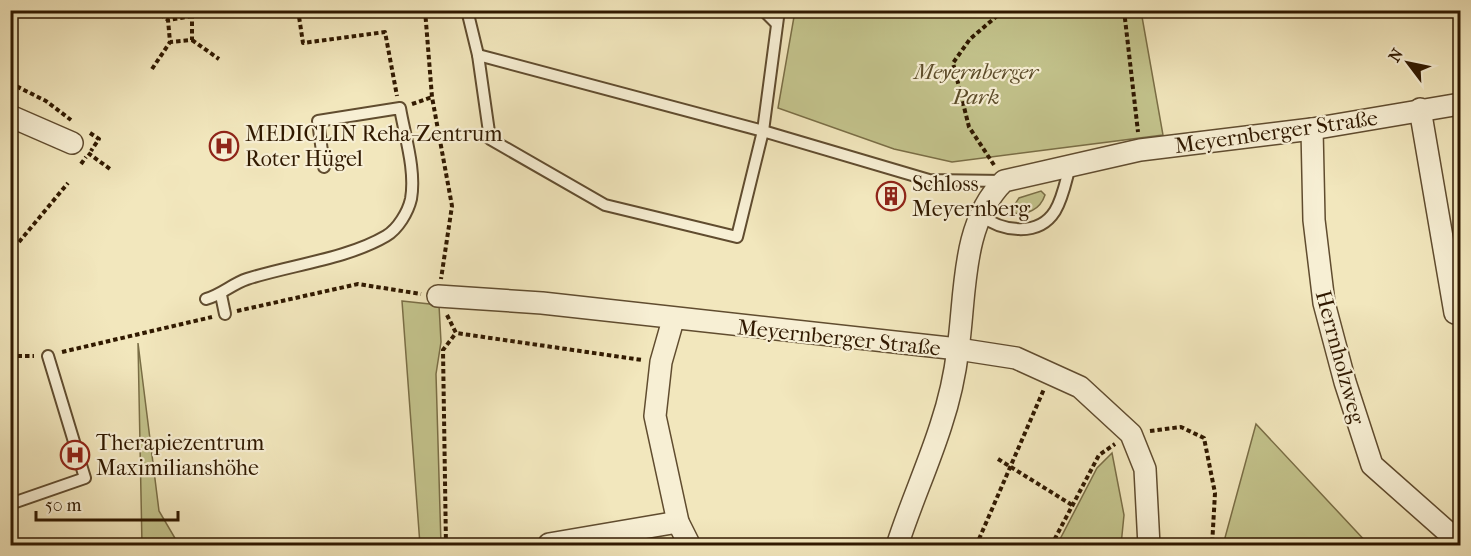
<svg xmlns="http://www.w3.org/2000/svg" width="1471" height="556" font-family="'IM FELL French Canon',serif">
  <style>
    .green { fill: #c3c38c; stroke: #7a6e46; stroke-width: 1.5 }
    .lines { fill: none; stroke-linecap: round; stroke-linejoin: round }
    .lane-casing { stroke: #604c2f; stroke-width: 14 }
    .street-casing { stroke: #604c2f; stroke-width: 24 }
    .path { stroke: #301900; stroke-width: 4; stroke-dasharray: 4.5 3; stroke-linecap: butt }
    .lane { stroke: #f7efd4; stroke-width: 10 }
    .street { stroke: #f7efd4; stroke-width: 21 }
    .labels { text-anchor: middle; stroke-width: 4.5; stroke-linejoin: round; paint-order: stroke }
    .park-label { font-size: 22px; font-style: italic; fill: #5c4c2a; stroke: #f7efd4 }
    .street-label { font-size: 22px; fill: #301900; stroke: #f7efd4 }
    .poi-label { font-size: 22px; fill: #301900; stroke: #f7efd4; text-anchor: start }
  </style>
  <rect width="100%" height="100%" fill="#f2e7bd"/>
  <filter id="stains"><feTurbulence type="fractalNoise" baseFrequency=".00333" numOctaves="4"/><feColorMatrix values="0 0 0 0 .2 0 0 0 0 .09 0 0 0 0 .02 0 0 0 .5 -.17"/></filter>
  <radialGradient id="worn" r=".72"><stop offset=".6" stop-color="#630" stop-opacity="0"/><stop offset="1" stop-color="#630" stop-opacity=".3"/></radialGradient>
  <!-- green -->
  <g class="green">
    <polygon points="795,11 1141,11 1163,135 952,162 894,149 778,108"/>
    <path d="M1041 191 1045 195C1040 210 1027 215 1013 213L1011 210 1019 198Z"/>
    <polygon points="402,301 439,305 441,342 436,374 441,545 420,545"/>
    <polygon points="138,343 159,511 179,545 142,545"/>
    <polygon points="1256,424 1369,545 1223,545"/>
    <polygon points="1112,453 1124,515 1121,545 1057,545 1097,468"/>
  </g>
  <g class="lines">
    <!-- lane casing -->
    <g class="lane-casing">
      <g id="lane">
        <polyline points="467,10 478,55"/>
        <polyline points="763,10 777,24"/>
        <polyline points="779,10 763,131 737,237 605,205 490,139 478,55 763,131 929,180 1004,181"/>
        <path d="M980 215C1001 231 1038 238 1055 211 1063 198 1066 180 1070 166"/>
        <polyline points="221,295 225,314"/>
        <path d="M206 299C221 295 232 284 247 279 290 265 347 259 386 236 398 229 408 212 411 199 416 170 405 137 400 108L318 121 324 167"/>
        <polyline points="10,504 85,478 48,356"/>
      </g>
    </g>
    <!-- street casing -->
    <g class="street-casing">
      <g id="street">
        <polyline points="1420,109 1455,313"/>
        <polyline points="10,116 72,143"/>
        <polyline points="1312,129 1314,220 1324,303 1345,382 1372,465 1460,543"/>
        <polyline points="438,296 542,303 958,349 1016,358 1080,387 1131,434 1145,469 1149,546"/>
        <polyline points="673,320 661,362 655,416 678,522 690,546"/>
        <polyline points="549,544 678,522"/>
        <path d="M897 546C910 505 928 466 941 425 949 401 955 374 958 349 966 293 961 223 1004 181L1140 150 1312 129 1460 104"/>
      </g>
    </g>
    <!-- path -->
    <g class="path">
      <polyline points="154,10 168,20"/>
      <polyline points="298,10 303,43 385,32 397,96"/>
      <polyline points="425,10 432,97 452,206 441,279"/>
      <polyline points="1124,10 1138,132"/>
      <polyline points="192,16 168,20 170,42 192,40 192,16 196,10"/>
      <polyline points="192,40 219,59"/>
      <polyline points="152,69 170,42"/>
      <polyline points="10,83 46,101 71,120"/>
      <polyline points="412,104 432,97"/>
      <polyline points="90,133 99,139 91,151"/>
      <polyline points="88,153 110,169"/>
      <polyline points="81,164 86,157"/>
      <polyline points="994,165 969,127 953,63 970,39 1004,10"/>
      <polyline points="19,242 68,183"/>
      <polyline points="237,311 358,284 421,294"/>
      <polyline points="447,315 456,333 642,360"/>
      <polyline points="1458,331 1460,343"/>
      <polyline points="62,352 212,317"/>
      <polyline points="10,356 34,356"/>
      <polyline points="1150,431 1181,427 1204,438 1215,493 1212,546"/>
      <polyline points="998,459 1072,505"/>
      <polyline points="446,546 443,350 456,333"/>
      <polyline points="976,546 1044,389"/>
      <polyline points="1051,546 1099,455 1115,444"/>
    </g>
    <!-- lane -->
    <use href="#lane" class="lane"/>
    <!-- street -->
    <use href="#street" class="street"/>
  </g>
  <!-- icons -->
  <defs>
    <g id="hospital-ring" transform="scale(1.5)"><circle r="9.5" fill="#f7efd4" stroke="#8f2418" stroke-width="1.5"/><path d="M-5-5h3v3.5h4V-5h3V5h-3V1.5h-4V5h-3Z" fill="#8f2418"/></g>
    <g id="building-ring" transform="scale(1.5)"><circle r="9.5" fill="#f7efd4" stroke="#8f2418" stroke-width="1.5"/><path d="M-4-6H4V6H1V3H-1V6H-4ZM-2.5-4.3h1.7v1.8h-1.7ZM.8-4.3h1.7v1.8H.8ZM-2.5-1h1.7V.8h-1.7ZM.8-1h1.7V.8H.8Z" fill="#8f2418"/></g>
  </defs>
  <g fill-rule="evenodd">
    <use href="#hospital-ring" x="224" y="146"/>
    <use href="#building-ring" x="891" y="196"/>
    <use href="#hospital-ring" x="75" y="455"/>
  </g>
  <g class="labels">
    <!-- park labels -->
    <g class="park-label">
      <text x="976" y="79">Meyernberger<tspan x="976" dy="25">Park</tspan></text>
    </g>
    <!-- street labels -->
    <g class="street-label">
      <text transform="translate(1276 131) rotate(-8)" y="8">Meyernberger Straße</text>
      <text transform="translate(839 337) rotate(6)" y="8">Meyernberger Straße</text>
      <text transform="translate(1341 357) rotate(75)" y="8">Herrnholzweg</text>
    </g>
    <!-- poi labels -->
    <g class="poi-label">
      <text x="245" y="141">MEDICLIN Reha-Zentrum<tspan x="245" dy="25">Roter Hügel</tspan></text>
      <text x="912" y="191">Schloss<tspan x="912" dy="25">Meyernberg</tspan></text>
      <text x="96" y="450">Therapiezentrum<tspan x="96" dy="25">Maximilianshöhe</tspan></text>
    </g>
  </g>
  <!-- margin -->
  <rect width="1471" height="556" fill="none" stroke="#f2e7bd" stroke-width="36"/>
  <rect x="12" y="12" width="1447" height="532" fill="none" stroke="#301900" stroke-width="3"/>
  <rect x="18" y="18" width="1435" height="520" fill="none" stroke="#301900" stroke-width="1.5"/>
  <!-- north arrow -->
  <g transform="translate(1408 63) rotate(302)" stroke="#f7efd4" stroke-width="4.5" paint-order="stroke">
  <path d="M0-4.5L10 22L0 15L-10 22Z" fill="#301900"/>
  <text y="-9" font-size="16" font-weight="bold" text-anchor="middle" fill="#301900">N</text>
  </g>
  <!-- scale -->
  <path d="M36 511v9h142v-9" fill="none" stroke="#301900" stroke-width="3"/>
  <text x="45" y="511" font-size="18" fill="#301900" stroke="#f7efd4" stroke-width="4.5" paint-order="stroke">50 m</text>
  <rect width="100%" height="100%" filter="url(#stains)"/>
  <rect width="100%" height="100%" fill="url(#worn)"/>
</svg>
